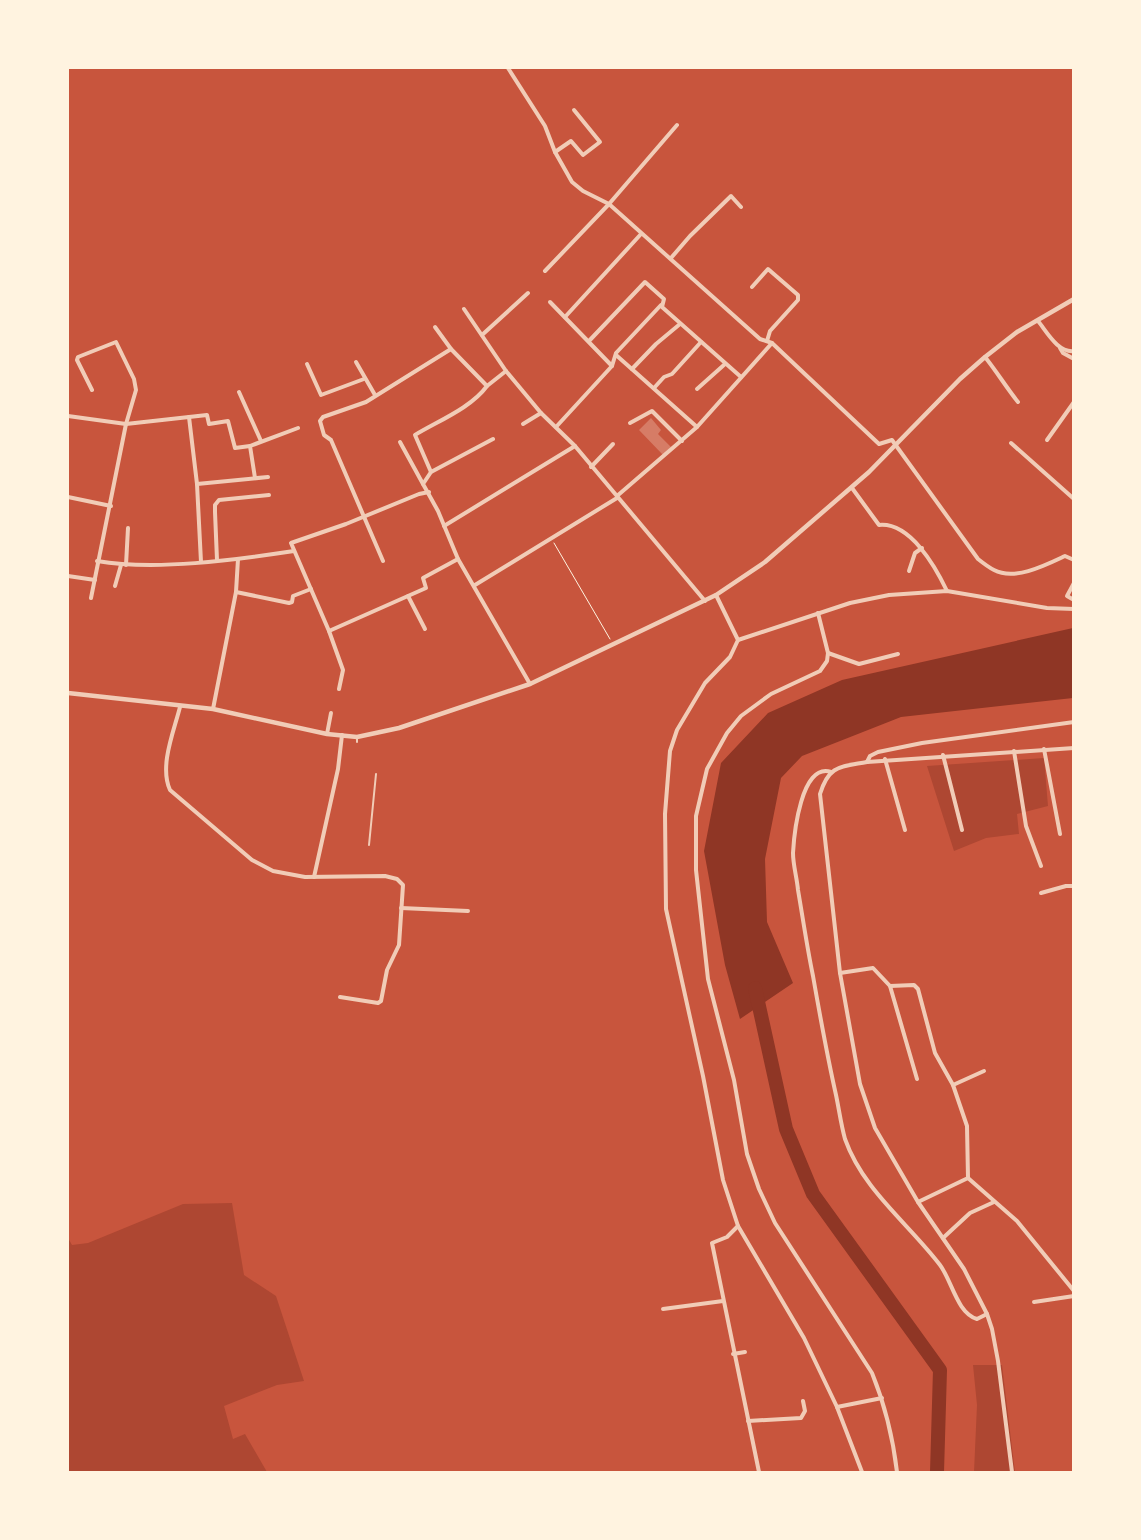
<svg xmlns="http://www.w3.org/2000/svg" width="1141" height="1540" font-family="'Nunito Sans',sans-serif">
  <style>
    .green { fill: #ae4732 }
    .water { fill: #8f3625 }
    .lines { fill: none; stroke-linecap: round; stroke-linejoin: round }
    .river { stroke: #8f3625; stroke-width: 14 }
    .building { fill: #d67c66 }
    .path { stroke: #fff3e0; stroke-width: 1 }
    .service { stroke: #f1ccb7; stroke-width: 2 }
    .minor { stroke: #f1ccb7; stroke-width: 4 }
    .tertiary { stroke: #f1ccb7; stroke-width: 4.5 }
  </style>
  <rect width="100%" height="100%" fill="#c8553d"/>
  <!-- green -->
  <g class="green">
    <polygon points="1044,758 1048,806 1017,814 1019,834 986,838 954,851 927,766"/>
    <polygon points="232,1203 244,1275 276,1296 304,1381 277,1385 224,1406 233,1439 245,1434 267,1472 68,1472 68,1238 72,1245 88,1243 183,1204"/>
    <polygon points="973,1365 1002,1365 1015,1472 974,1472 977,1405"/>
  </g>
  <!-- water -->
  <polygon class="water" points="1073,628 1073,698 901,717 802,756 781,778 765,859 767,922 793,983 740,1019 725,965 704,851 721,763 768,713 842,680"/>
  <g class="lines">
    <!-- river -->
    <polyline class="river" points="755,988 786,1129 813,1194 940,1370 937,1472"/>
  </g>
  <!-- building -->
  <polygon class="building" points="651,418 661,430 658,434 671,447 663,455 639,430"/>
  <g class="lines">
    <!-- path -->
    <polyline class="path" points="554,543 610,639"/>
    <!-- service -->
    <g class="service">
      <polyline points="357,737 357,742"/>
      <polyline points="369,845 376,774"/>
    </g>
    <!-- minor -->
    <g class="minor">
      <path d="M508 68 545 126 555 152 572 182 583 191 609 204 760 339 772 343 879 444 892 440 978 559C983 563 988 567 994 570 1015 581 1046 565 1065 556L1074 560"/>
      <polyline points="555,152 571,141 583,155 600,142 574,110"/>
      <polyline points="671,258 690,236 731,196 741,207"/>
      <polyline points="545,271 609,204 677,125"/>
      <polyline points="752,287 768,269 798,295 798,300 770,331 767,341"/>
      <polyline points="550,302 612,366"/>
      <polyline points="464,309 506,371 541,413 575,446 705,601"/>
      <polyline points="565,317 641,234"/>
      <path d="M1038 321C1047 332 1058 353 1074 351"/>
      <polyline points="482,335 528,293"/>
      <polyline points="589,341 645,282 664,299 662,307 741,377"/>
      <polyline points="1060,348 1063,353 1074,359"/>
      <polyline points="616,355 697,427 617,496"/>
      <path d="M985 357C997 372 1006 387 1018 402"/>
      <polyline points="356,362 375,395"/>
      <polyline points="307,364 321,395 364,379"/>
      <polyline points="632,369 656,344 680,324"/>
      <polyline points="487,386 506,371"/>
      <polyline points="654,388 664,377 672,374 701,342"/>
      <polyline points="697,389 725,364"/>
      <polyline points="239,392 261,441"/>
      <polyline points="68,416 126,424 207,415 209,424 228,421 235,448 250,446"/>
      <polyline points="189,417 197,484 201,562"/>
      <polyline points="630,423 652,411 682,441"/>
      <polyline points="523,424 541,413"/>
      <polyline points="556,427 612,366 616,353 661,305"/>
      <polyline points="697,427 772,343"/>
      <polyline points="493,439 431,472 423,484 438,511 458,559 530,684"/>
      <polyline points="1047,440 1074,402"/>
      <polyline points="400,442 423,484"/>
      <polyline points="1011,443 1074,499"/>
      <polyline points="591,467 613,444"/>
      <path d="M431 472 415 435C438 421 471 408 487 386L451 349 435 327"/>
      <polyline points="255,478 250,446 298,428"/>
      <polyline points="197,484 268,477"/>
      <path d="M852 488 879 525C910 522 935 566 947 591"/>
      <polyline points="68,497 111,506"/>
      <polyline points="444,526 575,446"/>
      <polyline points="217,560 215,512 215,505 219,500 269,495"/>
      <path d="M97 561C156 571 234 560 294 551"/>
      <polyline points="383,561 331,440 324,435 320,421 323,417 366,402 451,349"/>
      <polyline points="126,565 128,528"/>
      <polyline points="909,571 915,553 922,548"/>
      <polyline points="68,576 95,580"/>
      <polyline points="1074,583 1067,596 1074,600"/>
      <polyline points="475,585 617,498"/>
      <polyline points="115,586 121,565"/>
      <polyline points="236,592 289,603 292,602 293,596 311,589"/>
      <polyline points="716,595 738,640 730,657 705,683 677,730 670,751 665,814 666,909 703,1076 723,1180 738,1226 804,1338 837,1407 862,1472"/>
      <polyline points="408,596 425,629"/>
      <polyline points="91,598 126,424 136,390 134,379 116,342 78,357 77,360 92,390"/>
      <path d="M818 613 828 653 827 661 820 671 771 694 741 716 727 733 707 769 696 816V870L708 979 734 1080 747 1154 759 1189 775 1223 872 1373C885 1405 893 1438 897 1472"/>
      <polyline points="329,631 426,588 423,578 458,559"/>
      <polyline points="738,640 850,603 889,595 947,591 1047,608 1074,609"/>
      <polyline points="828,653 859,664 898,654"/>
      <polyline points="339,689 343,670 329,631 291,543 346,524 419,494 429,492"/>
      <path d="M180 707C174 731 159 766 170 790L252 860 273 871 305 877 385 876 397 879 403 885 399 945 387 970 381 1001 378 1003 340 997"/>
      <polyline points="213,709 236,592 238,559"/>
      <polyline points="327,734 331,713"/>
      <polyline points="1044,749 1060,834"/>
      <polyline points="1014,751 1026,826 1041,866"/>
      <polyline points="943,755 962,830"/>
      <polyline points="885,759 905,830"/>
      <polyline points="867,762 870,756 878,752 922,743 1074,722"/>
      <path d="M831 772C801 762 794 835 793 853 793 865 797 878 798 890 803 919 807 947 813 976 820 1016 827 1055 836 1095 839 1109 841 1125 845 1139 863 1190 908 1223 940 1265 952 1281 957 1313 977 1319L987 1314"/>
      <polyline points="314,877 338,769 342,735"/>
      <polyline points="1041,893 1066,886 1074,886"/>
      <polyline points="401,908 468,911"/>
      <polyline points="840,973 873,968 890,986 914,985 918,989 935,1053 953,1085 967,1126 968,1178 1017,1221 1074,1291"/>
      <polyline points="890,986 917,1079"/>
      <polyline points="953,1085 984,1071"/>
      <polyline points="918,1202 968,1178"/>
      <polyline points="738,1226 727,1237 712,1243 759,1472"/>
      <polyline points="943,1238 970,1213 994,1202"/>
      <polyline points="1034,1302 1074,1296"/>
      <polyline points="663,1309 723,1301"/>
      <polyline points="733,1354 745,1352"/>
      <polyline points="837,1407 882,1398"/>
      <polyline points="748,1421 801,1418 805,1411 803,1401"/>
      <path d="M1012 1472 998 1361 992 1329 987 1314 964 1269 918 1202 875 1128 860 1084 840 973 820 794C829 765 840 767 867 762L1074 748"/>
    </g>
    <!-- tertiary -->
    <polyline class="tertiary" points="68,693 213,709 327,734 357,737 399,728 530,684 716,595 765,562 869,472 960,379 985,357 1017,332 1074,299"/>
  </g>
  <!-- border -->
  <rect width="1141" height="1540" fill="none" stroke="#fff3e0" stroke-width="138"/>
</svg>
